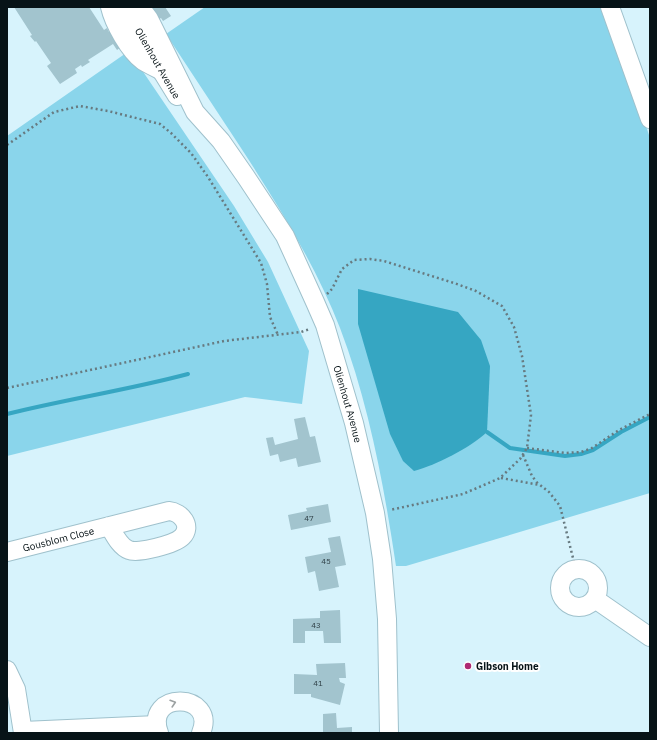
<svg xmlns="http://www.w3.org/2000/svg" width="657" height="740" font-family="'IBM Plex Sans',sans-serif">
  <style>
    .green { fill: #8ad5eb }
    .water { fill: #36a6c2 }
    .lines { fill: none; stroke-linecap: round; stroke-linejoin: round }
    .stream { stroke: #36a6c2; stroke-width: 4 }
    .building { fill: #a2c4ce }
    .minor-casing { stroke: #9fc1cc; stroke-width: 20 }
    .path { stroke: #677a80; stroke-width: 2.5; stroke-dasharray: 2 3; stroke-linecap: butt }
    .minor { stroke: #fff; stroke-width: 18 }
    .oneway { stroke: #9ca1a2 }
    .poi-dot { fill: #ad2972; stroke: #fff; stroke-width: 1.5 }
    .labels { text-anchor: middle; stroke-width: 4; stroke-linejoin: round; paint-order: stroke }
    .number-label { font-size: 8px; fill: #2e3f45 }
    .street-label { font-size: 10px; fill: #071317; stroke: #fff }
    .poi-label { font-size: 10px; font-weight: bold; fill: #071317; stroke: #fff; text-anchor: start }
  </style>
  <rect width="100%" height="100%" fill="#d7f3fc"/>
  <!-- green -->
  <g class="green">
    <path d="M205 7H606L650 138V493L406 566H396C384 486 369 404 340 328 315 264 278 205 241 148 216 110 191 72 166 34Z"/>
    <polygon points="129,51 234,206 268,262 309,351 302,404 245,397 7,456 7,136"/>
  </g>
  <!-- water -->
  <path class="water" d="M358 289 458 312 481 340 490 366 487 432C470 448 436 465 414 471L403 461 390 434 358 324Z"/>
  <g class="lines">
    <!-- stream -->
    <g class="stream">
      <path d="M7 414C67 399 128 390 188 374"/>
      <polyline points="487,432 510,448 565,456 581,454 593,450 621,432 650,417"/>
    </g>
  </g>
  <!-- building -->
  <g class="building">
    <polygon points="14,7 89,7 104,30 107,28 109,32 112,31 124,45 117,50 113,44 88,60 90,62 82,67 81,65 75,69 77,73 60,84 47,66 51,63 36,41 35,42 30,36 32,35"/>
    <polygon points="154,7 165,7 171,16 163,21 161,18 130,38 123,28"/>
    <polygon points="305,417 310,437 315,436 321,462 298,467 296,458 280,462 278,454 270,456 266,438 273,437 275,445 298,439 294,419"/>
    <polygon points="328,504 331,522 291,530 288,515 307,511 306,508"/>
    <polygon points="340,536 346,565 335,567 339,587 319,591 315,571 308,573 305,557 331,552 328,538"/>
    <polygon points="340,610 341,643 324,643 323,631 305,631 305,643 293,643 293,619 320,618 320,611"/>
    <polygon points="345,663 346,678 339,678 340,682 345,684 340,705 311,697 311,694 294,694 294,674 317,675 316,664"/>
    <polygon points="336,713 337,728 352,727 352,733 323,733 323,714"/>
  </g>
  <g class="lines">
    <!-- minor casing -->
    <g class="minor-casing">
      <g id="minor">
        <path d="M110 7C114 24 129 50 143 61 148 64 154 67 160 70"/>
        <polyline points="127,7 129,13 161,70 177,96"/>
        <path id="s1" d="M140 7 149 19 195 112 221 141 246 177 285 236 315 302 325 325 354 423 375 513 382 559 387 619 389 733"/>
        <polyline points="610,7 650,119"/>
        <path id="s2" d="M7 552 169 511C181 512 193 526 182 537 175 544 138 554 129 550 120 547 114 534 109 526"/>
        <circle cx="579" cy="588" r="19"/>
        <polyline points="595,599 650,637"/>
        <polyline points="7,670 16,689 23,733"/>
        <polyline points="23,731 157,725"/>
        <path d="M159 733C143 690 218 692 201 733"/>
      </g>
    </g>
    <!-- path -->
    <g class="path">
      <polyline points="7,145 54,112 80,106 108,111 160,124 171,133 191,153 208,177 261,263 267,284 270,317 278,335"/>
      <polyline points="327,294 332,289 342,269 354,260 370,259 384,261 454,283 476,291 502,306 514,327 522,356 531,415 527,448 520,459 500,478 463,494 390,510"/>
      <polyline points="7,388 224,341 301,332 310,329"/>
      <polyline points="527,448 565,453 581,452 592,448 619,430 650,414"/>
      <polyline points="523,455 532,476 539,485"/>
      <polyline points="501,478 540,485 549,492 560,506 576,570"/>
    </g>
    <!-- minor -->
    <use href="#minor" class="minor"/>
  </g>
  <!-- one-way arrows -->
  <defs><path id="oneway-chevron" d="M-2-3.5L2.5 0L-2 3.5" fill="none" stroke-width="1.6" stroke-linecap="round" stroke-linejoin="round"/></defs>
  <use class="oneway" href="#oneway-chevron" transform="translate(173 703) rotate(-17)"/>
  <!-- markers -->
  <circle class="poi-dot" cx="468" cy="666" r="4"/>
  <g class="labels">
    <!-- number labels -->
    <g class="number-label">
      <text x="309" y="521">47</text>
      <text x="326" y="564">45</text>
      <text x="316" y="628">43</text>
      <text x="318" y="686">41</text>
    </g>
    <!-- street labels -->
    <g class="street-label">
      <text transform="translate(158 63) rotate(60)" y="4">Olienhout Avenue</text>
      <text dy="4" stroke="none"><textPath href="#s1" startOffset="452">Olienhout Avenue</textPath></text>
      <text dy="4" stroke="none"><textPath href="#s2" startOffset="53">Gousblom Close</textPath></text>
    </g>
    <!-- poi labels -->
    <g class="poi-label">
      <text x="476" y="670">Gibson Home</text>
    </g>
  </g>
  <!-- border -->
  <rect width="657" height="740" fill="none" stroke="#071317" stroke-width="16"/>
</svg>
